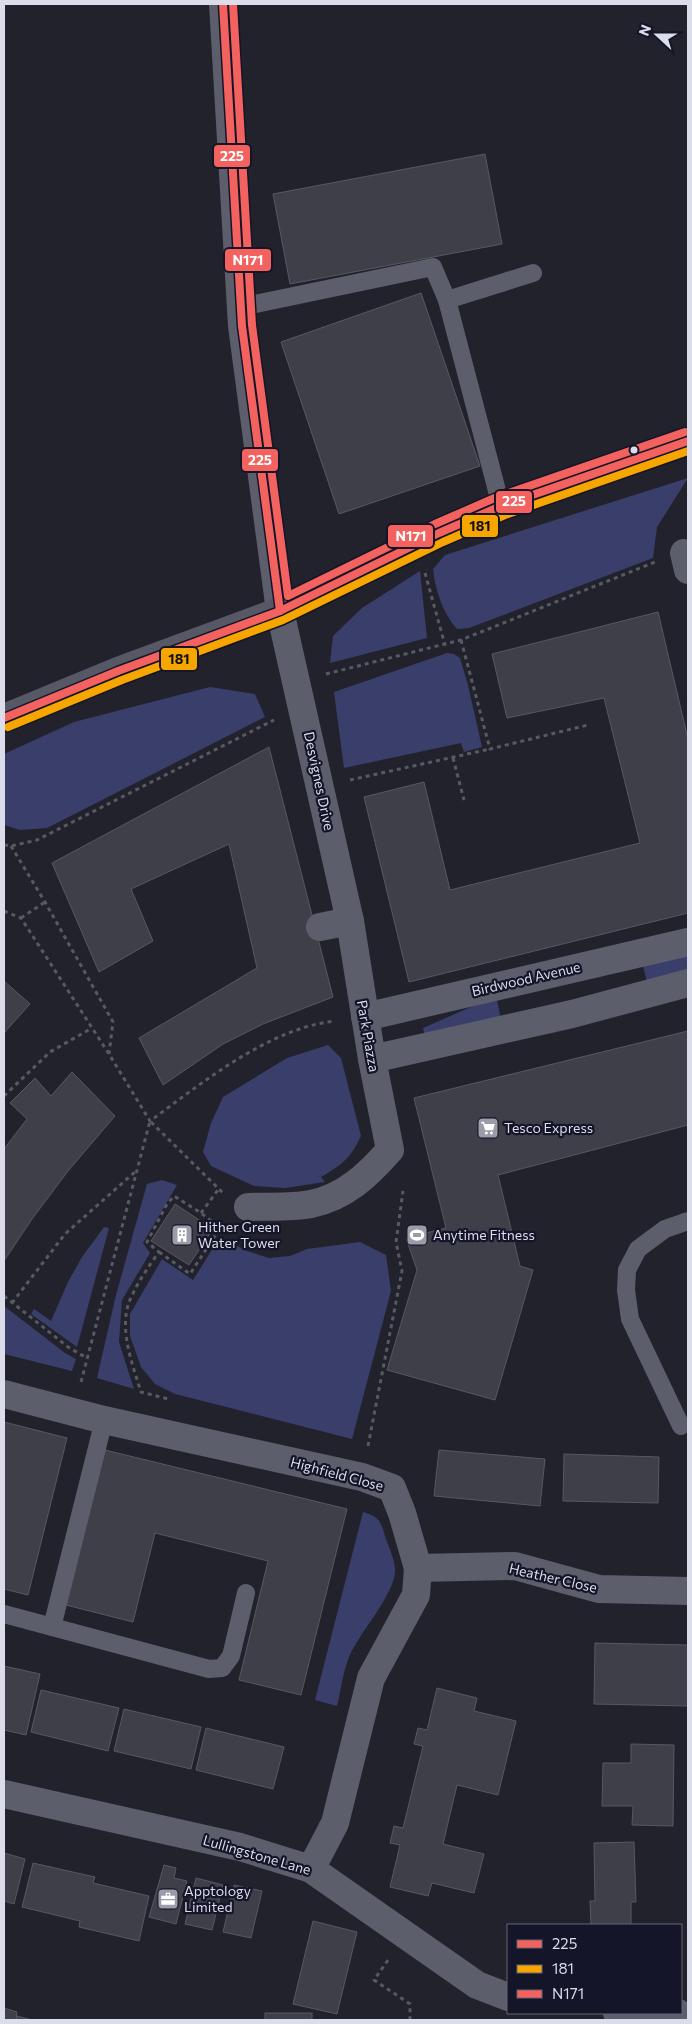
<svg xmlns="http://www.w3.org/2000/svg" width="692" height="2024" font-family="Commissioner,sans-serif">
  <style>
    .green { fill: #3a3e6b }
    .building { fill: #3f3f49; stroke: #575862 }
    .lines { fill: none; stroke-linecap: round; stroke-linejoin: round }
    .path { stroke: #595964; stroke-width: 3; stroke-dasharray: 4 4; stroke-linecap: butt }
    .lane { stroke: #5d5e6c; stroke-width: 18 }
    .street { stroke: #5d5e6c; stroke-width: 28 }
    .secondary { stroke: #575866; stroke-width: 28 }
    .bus-1-casing { stroke: #141528; stroke-width: 11 }
    .bus-2-casing { stroke: #141528; stroke-width: 11 }
    .bus-3-casing { stroke: #141528; stroke-width: 11 }
    .bus-1 { stroke: #f3625e; stroke-width: 8 }
    .bus-2 { stroke: #f7a600; stroke-width: 8 }
    .bus-3 { stroke: #f3625e; stroke-width: 8 }
    .bus-dot { fill: #dbddeb; stroke: #141528; stroke-width: 2 }
    .labels { text-anchor: middle; stroke-width: 4.5; stroke-linejoin: round; paint-order: stroke }
    .street-label { font-size: 14px; fill: #dbddeb; stroke: #141528 }
    .poi-label { font-size: 14px; fill: #dbddeb; stroke: #141528; text-anchor: start }
    .line-badge { stroke: #141528; stroke-width: 2 }
    .badge-label { font-size: 14px; text-anchor: middle; font-weight: bold; fill: #fff }
    .pale-badge-label { font-size: 14px; text-anchor: middle; font-weight: bold; fill: #111 }
  </style>
  <rect width="100%" height="100%" fill="#22222d"/>
  <!-- green -->
  <g class="green">
    <path d="M688 478 657 527 653 558 469 628 457 629C443 614 435 589 433 569L445 555Z"/>
    <polygon points="420,571 427,638 330,663 333,636 362,608"/>
    <polygon points="447,653 454,654 460,658 468,685 482,747 464,752 461,743 344,768 334,692"/>
    <polygon points="210,687 255,694 265,717 47,828 20,830 4,825 4,754 74,722"/>
    <polygon points="688,954 688,973 648,986 643,966"/>
    <polygon points="496,996 501,1019 425,1038 423,1028"/>
    <path d="M328 1045 341 1058 361 1136C350 1159 343 1164 321 1177L325 1182 285 1188 254 1186 211 1166 203 1152 211 1123 223 1097 287 1058Z"/>
    <polygon points="162,1180 177,1185 143,1243 150,1253 122,1300 119,1342 134,1389 97,1378 116,1295 147,1184"/>
    <polygon points="104,1227 109,1228 77,1347 31,1314 34,1309 51,1321 68,1282 82,1257"/>
    <polygon points="220,1237 247,1251 269,1258 290,1256 307,1249 360,1242 386,1255 391,1291 352,1439 175,1394 155,1384 141,1367 130,1336 130,1314 162,1259 193,1280"/>
    <polygon points="4,1306 65,1353 76,1359 72,1371 4,1354"/>
    <path d="M363 1512C380 1517 381 1522 386 1539 389 1548 396 1562 395 1572 394 1595 359 1633 349 1657 343 1672 341 1690 337 1706L315 1700Z"/>
  </g>
  <!-- building -->
  <g class="building">
    <polygon points="485,154 502,244 290,284 273,194"/>
    <polygon points="421,293 480,466 339,514 281,342"/>
    <polygon points="658,612 688,739 688,913 409,982 364,797 424,782 450,890 640,843 604,698 507,718 492,654"/>
    <polygon points="269,747 333,997 263,1024 223,1044 163,1085 139,1038 257,968 229,844 131,889 153,941 99,972 52,863"/>
    <polygon points="4,981 30,1004 4,1033"/>
    <polygon points="688,1031 688,1125 498,1175 520,1266 533,1270 495,1400 387,1370 417,1270 406,1238 446,1228 414,1098"/>
    <polygon points="72,1072 115,1116 68,1171 32,1219 4,1261 4,1149 27,1119 10,1103 35,1078 51,1096"/>
    <polygon points="175,1204 213,1229 189,1265 151,1241"/>
    <polygon points="4,1422 67,1438 28,1595 4,1589"/>
    <polygon points="105,1450 347,1509 301,1695 239,1680 268,1561 155,1533 133,1622 66,1605"/>
    <polygon points="439,1450 545,1459 540,1506 434,1496"/>
    <polygon points="564,1454 659,1457 658,1503 563,1501"/>
    <polygon points="595,1643 688,1645 688,1706 594,1704"/>
    <polygon points="4,1666 40,1674 26,1735 4,1730"/>
    <polygon points="437,1688 477,1698 474,1711 516,1721 498,1795 457,1785 443,1844 484,1854 474,1893 432,1883 428,1896 390,1887 400,1845 390,1843 394,1826 403,1828 423,1746 414,1744 418,1728 427,1730"/>
    <polygon points="41,1690 119,1708 108,1751 31,1732"/>
    <polygon points="124,1709 201,1727 191,1769 114,1751"/>
    <polygon points="206,1728 284,1747 273,1789 196,1770"/>
    <polygon points="631,1744 674,1745 673,1826 632,1825 633,1806 602,1806 603,1763 631,1763"/>
    <polygon points="634,1842 636,1902 631,1902 631,1925 591,1925 590,1901 595,1901 594,1843"/>
    <polygon points="4,1853 25,1859 14,1904 4,1901"/>
    <polygon points="33,1863 95,1877 93,1883 149,1896 139,1941 79,1927 80,1921 22,1907"/>
    <polygon points="164,1865 176,1868 174,1878 187,1881 176,1924 149,1917"/>
    <polygon points="196,1878 223,1885 212,1930 185,1924"/>
    <polygon points="234,1885 262,1891 251,1938 223,1932"/>
    <polygon points="313,1921 357,1932 337,2014 293,2004"/>
    <polygon points="4,2008 17,2012 16,2020 4,2020"/>
    <rect x="265" y="2013" width="47" height="7"/>
    <polygon points="17,2016 32,2020 16,2020"/>
  </g>
  <g class="lines">
    <!-- path -->
    <g class="path">
      <polyline points="425,573 445,645"/>
      <polyline points="461,640 490,749 588,725"/>
      <polyline points="326,674 461,640 655,562"/>
      <polyline points="453,758 464,800"/>
      <polyline points="350,780 490,749"/>
      <polyline points="4,845 11,846 37,840 274,720"/>
      <polyline points="11,846 45,902 113,1022 109,1054"/>
      <path d="M4 911 21 918 109 1054 150 1121C202 1083 269 1028 335 1021"/>
      <polyline points="21,918 45,902"/>
      <polyline points="4,1096 50,1052 92,1028"/>
      <polyline points="151,1122 223,1193"/>
      <polyline points="201,1213 218,1190"/>
      <path d="M159 1252 190 1274 220 1228 201 1213 174 1196 167 1204 147 1242 159 1252C148 1267 134 1288 128 1305 120 1333 133 1366 141 1392L168 1399"/>
      <polyline points="4,1296 68,1347 87,1358"/>
      <polyline points="12,1303 65,1234 136,1171"/>
      <polyline points="81,1382 150,1121"/>
      <polyline points="368,1446 402,1271 396,1242 403,1191"/>
      <polyline points="388,1960 374,1980 410,2004 410,2020"/>
    </g>
    <!-- lane -->
    <g class="lane">
      <polyline points="447,300 501,506"/>
      <polyline points="241,307 433,267 447,300 533,273"/>
      <polyline points="681,1426 630,1319 626,1290 627,1270 638,1249 665,1229 688,1221"/>
      <polyline points="4,1614 209,1669 222,1668 231,1656 246,1593"/>
      <polyline points="52,1627 104,1420"/>
    </g>
    <!-- street -->
    <g class="street">
      <path d="M223 4 242 326 280 611 350 921 372 1059 390 1150C368 1175 345 1197 311 1204 291 1208 268 1206 248 1207"/>
      <polyline points="684,553 688,570"/>
      <polyline points="320,927 350,921"/>
      <polyline points="365,1017 688,942"/>
      <polyline points="372,1059 572,1014 688,983"/>
      <polyline points="4,1394 104,1420 362,1477 392,1488 402,1513 418,1568 416,1595 371,1678 335,1823 311,1869"/>
      <polyline points="418,1568 515,1566 599,1589 688,1591"/>
      <polyline points="4,1794 240,1847 311,1869 477,1985 508,1997"/>
      <polyline points="617,2013 654,2015 678,2013"/>
    </g>
    <!-- secondary -->
    <polyline class="secondary" points="4,718 118,671 280,611 439,533 501,506 688,441"/>
    <!-- bus-1 casing -->
    <g class="bus-1-casing">
      <g id="bus-1">
        <polyline points="223,4 242,326 280,611"/>
        <polyline points="4,718 118,671 280,611 439,533 501,506 688,441"/>
      </g>
    </g>
    <!-- bus-2 casing -->
    <g class="bus-2-casing">
      <polyline id="bus-2" points="8,727 122,680 283,620 443,542 505,515 688,451"/>
    </g>
    <!-- bus-3 casing -->
    <g class="bus-3-casing">
      <polyline id="bus-3" points="233,4 252,325 288,596 435,524 497,497 685,432"/>
    </g>
    <!-- bus-1 -->
    <use href="#bus-1" class="bus-1"/>
    <!-- bus-2 -->
    <use href="#bus-2" class="bus-2"/>
    <!-- bus-3 -->
    <use href="#bus-3" class="bus-3"/>
  </g>
  <!-- icons -->
  <defs>
    <g id="supermarket-square" transform="scale(1.125)"><rect x="-9" y="-9" width="18" height="18" rx="4" fill="#9a9ca8" stroke="#141528"/><path d="M-6-5.5h2.5l.6 2H6L4.5 2H-2.5L-4.4-4H-6ZM-1.5 3.2a1.3 1.3 0 1 0 .1 0ZM3 3.2a1.3 1.3 0 1 0 .1 0Z" fill="#fff"/></g>
    <g id="building-square" transform="scale(1.125)"><rect x="-9" y="-9" width="18" height="18" rx="4" fill="#9a9ca8" stroke="#141528"/><path d="M-4-6H4V6H1V3H-1V6H-4ZM-2.5-4.3h1.7v1.8h-1.7ZM.8-4.3h1.7v1.8H.8ZM-2.5-1h1.7V.8h-1.7ZM.8-1h1.7V.8H.8Z" fill="#fff"/></g>
    <g id="stadium-square" transform="scale(1.125)"><rect x="-9" y="-9" width="18" height="18" rx="4" fill="#9a9ca8" stroke="#141528"/><path d="M0-5a6.5 5 0 1 0 0 10a6.5 5 0 1 0 0-10ZM-3.5-1.8h7v3.6h-7Z" fill="#fff"/></g>
    <g id="office-square" transform="scale(1.125)"><rect x="-9" y="-9" width="18" height="18" rx="4" fill="#9a9ca8" stroke="#141528"/><path d="M-6-3h4V-5.5h4V-3h4V5H-6ZM-1-4.5V-3h2v-1.5ZM-6 0V1H6V0Z" fill="#fff"/></g>
  </defs>
  <g fill-rule="evenodd">
    <use href="#supermarket-square" x="488" y="1128"/>
    <use href="#building-square" x="182" y="1235"/>
    <use href="#stadium-square" x="417" y="1235"/>
    <use href="#office-square" x="168" y="1899"/>
  </g>
  <!-- markers -->
  <circle class="bus-dot" cx="634" cy="450" r="4.5"/>
  <g class="labels">
    <!-- street labels -->
    <g class="street-label">
      <text transform="translate(319 781) rotate(78)" y="5">Desvignes Drive</text>
      <text transform="translate(526 979) rotate(-13)" y="5">Birdwood Avenue</text>
      <text transform="translate(368 1036) rotate(80)" y="5">Park Piazza</text>
      <text transform="translate(337 1474) rotate(15)" y="5">Highfield Close</text>
      <text transform="translate(553 1578) rotate(13)" y="5">Heather Close</text>
      <text transform="translate(257 1855) rotate(16)" y="5">Lullingstone Lane</text>
    </g>
    <!-- poi labels -->
    <g class="poi-label">
      <text x="504" y="1133">Tesco Express</text>
      <text x="198" y="1232">Hither Green<tspan x="198" dy="16">Water Tower</tspan></text>
      <text x="433" y="1240">Anytime Fitness</text>
      <text x="184" y="1896">Apptology<tspan x="184" dy="16">Limited</tspan></text>
    </g>
  </g>
  <g class="line-badge">
    <rect x="213" y="144" width="38" height="24" rx="5" fill="#f3625e"/>
    <rect x="224" y="248" width="48" height="24" rx="5" fill="#f3625e"/>
    <rect x="241" y="448" width="38" height="24" rx="5" fill="#f3625e"/>
    <rect x="495" y="490" width="38" height="24" rx="5" fill="#f3625e"/>
    <rect x="461" y="514" width="38" height="24" rx="5" fill="#f7a600"/>
    <rect x="387" y="524" width="47" height="24" rx="5" fill="#f3625e"/>
    <rect x="160" y="647" width="38" height="24" rx="5" fill="#f7a600"/>
  </g>
  <g class="badge-label">
    <text x="232" y="161">225</text>
    <text x="248" y="265">N171</text>
    <text x="260" y="465">225</text>
    <text x="514" y="506">225</text>
    <text x="411" y="541">N171</text>
  </g>
  <g class="pale-badge-label">
    <text x="480" y="531">181</text>
    <text x="179" y="664">181</text>
  </g>
  <!-- border -->
  <rect width="692" height="2024" fill="none" stroke="#dbddeb" stroke-width="10"/>
  <!-- legend -->
  <rect x="507" y="1924" width="175" height="90" fill="#141528" stroke="#646576"/>
  <rect x="517" y="1940" width="25" height="8" fill="#f3625e" stroke="#646576"/>
  <text x="552" y="1949" font-size="15" fill="#dbddeb">225</text>
  <rect x="517" y="1965" width="25" height="8" fill="#f7a600" stroke="#646576"/>
  <text x="552" y="1974" font-size="15" fill="#dbddeb">181</text>
  <rect x="517" y="1990" width="25" height="8" fill="#f3625e" stroke="#646576"/>
  <text x="552" y="1999" font-size="15" fill="#dbddeb">N171</text>
  <!-- north arrow -->
  <g transform="translate(657 35) rotate(291)" stroke="#141528" stroke-width="4" paint-order="stroke">
  <path d="M0-4L9 19L0 12L-9 19Z" fill="#dbddeb"/>
  <text y="-8" font-size="14" font-weight="bold" text-anchor="middle" fill="#dbddeb">N</text>
  </g>
</svg>
